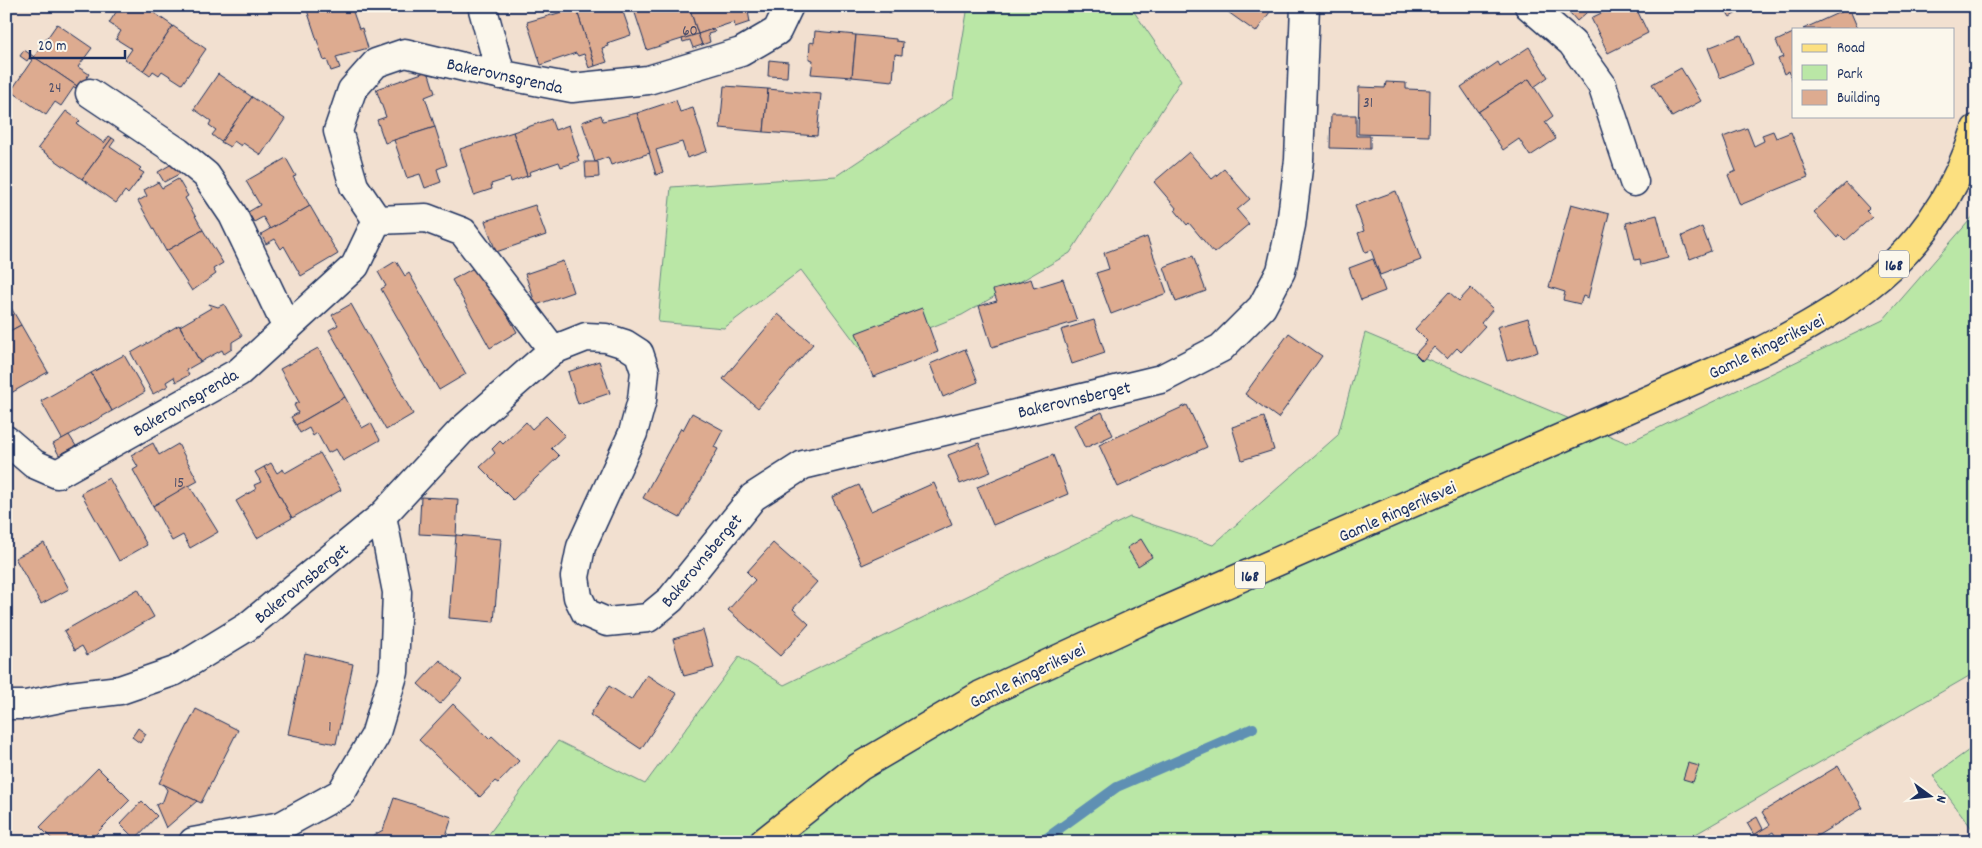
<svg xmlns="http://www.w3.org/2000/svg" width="1982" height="848" font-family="Dekko,sans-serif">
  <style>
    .green { fill: #bae7a6; stroke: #6a8b82 }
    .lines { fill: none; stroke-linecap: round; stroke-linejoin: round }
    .stream { stroke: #5e90b3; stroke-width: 10 }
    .building { fill: #ddab90; stroke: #1b2f5e }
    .minor-casing { stroke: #1b2f5e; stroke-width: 31 }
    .major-casing { stroke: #1b2f5e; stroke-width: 31 }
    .minor { stroke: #fbf7ec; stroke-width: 28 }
    .major { stroke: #fce080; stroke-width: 28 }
    .labels { text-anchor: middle; stroke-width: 4; stroke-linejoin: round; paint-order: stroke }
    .number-label { font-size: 15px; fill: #4c4e6a }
    .shield { fill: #fbf7ec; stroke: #5e6b89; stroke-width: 1 }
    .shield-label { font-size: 16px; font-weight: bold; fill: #1b2f5e }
    .street-label { font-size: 18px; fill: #1b2f5e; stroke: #fbf7ec }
  </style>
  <rect width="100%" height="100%" fill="#f2e0d0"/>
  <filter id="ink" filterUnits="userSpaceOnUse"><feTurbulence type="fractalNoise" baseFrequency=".02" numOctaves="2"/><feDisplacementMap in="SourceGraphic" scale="10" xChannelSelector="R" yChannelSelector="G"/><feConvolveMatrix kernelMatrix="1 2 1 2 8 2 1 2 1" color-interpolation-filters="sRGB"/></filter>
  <g filter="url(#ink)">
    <!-- green -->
    <g class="green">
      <polygon points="968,6 1130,6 1181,80 1070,253 962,315 864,354 801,270 724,328 658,322 671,187 836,176 953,98"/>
      <polygon points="1976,213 1976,672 1682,842 483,842 558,741 645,784 739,657 784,685 1130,517 1213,545 1338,435 1365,333 1627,443 1883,320"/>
      <polygon points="1976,745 1976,834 1933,776"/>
    </g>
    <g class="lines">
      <!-- stream -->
      <polyline class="stream" points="1041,842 1117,787 1253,728"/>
    </g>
    <!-- building -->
    <g class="building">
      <polygon points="120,6 144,6 173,26 143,71 125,59 132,49 116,39 121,31 109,23"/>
      <polygon points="316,6 351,6 359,29 362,28 368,48 336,57 340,68 331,71 327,60 324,61 307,10"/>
      <polygon points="583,6 621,6 631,35 607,43 608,46 602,48 607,62 595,66 576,8"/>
      <polygon points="689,6 698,34 647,50 633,7"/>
      <polygon points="689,6 747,6 750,22 735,27 734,22 698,34"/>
      <polygon points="884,6 899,6 891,14"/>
      <polygon points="1232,6 1274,6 1256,32 1228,12"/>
      <polygon points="1564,6 1594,6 1577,21"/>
      <polygon points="1616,6 1635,6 1648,33 1608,53 1591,18"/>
      <polygon points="1723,6 1748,6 1730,17"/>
      <polygon points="576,8 595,66 589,68 584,54 578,56 576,53 541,65 527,22"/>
      <polygon points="1849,8 1858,29 1803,29"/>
      <polygon points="57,24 92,48 78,67 89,74 80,88 34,57"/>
      <polygon points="173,26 206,49 182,84 162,71 159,75 153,71 150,76 143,71"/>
      <polygon points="713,29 715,32 708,34 710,42 702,45 698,34"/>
      <polygon points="815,31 856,35 852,77 811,74 813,60 809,59 810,42 814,43"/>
      <polygon points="1793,33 1793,82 1789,71 1784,74 1778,59 1783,57 1776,41"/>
      <polygon points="698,34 702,45 693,48 690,40 683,42 682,39"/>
      <polygon points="856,35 896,39 896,41 903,42 902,55 895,54 893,81 852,77"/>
      <polygon points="1741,35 1753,64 1720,78 1708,48"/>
      <polygon points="1529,47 1548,77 1534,87 1529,79 1478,112 1461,87 1498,62 1500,66"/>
      <polygon points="24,50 80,88 79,89 74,87 61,106 55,102 46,115 11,91 32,60 29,58 27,61 20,56"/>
      <polygon points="769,60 788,62 787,77 768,76"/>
      <polygon points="1681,68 1701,101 1672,117 1652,84"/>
      <polygon points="428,71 435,93 425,97 435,127 385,143 377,120 386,117 376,89"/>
      <polygon points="218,74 252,97 221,142 212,135 216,130 209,125 211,121 194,109"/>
      <polygon points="1529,79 1553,116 1545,122 1556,139 1530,156 1519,139 1503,150 1478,112"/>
      <polygon points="1386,82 1406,83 1406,89 1430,90 1429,136 1358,134 1359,87 1385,88"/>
      <polygon points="724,86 768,89 764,132 720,128"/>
      <polygon points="768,89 821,94 817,136 764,132"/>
      <polygon points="252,97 285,119 261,155 243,143 241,146 234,141 230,147 221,142"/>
      <polygon points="676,100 680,112 693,108 707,151 687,158 682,142 656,150 663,172 656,175 637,113"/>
      <polygon points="66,111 80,121 77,124 104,143 109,136 112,138 82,179 38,148"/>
      <polygon points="637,113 650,153 611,165 608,157 595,162 582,122 601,115 603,121"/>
      <polygon points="1331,115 1356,115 1356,136 1370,136 1370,149 1330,148"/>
      <polygon points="551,119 555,130 569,125 579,156 577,156 579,161 561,167 559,162 529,172 530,175 527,176 513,132"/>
      <polygon points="435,127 447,165 437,169 441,182 425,188 420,174 407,178 394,140"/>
      <polygon points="1747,128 1754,146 1764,141 1762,135 1773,131 1776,138 1791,132 1808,177 1740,205 1728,175 1736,171 1723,137"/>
      <polygon points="513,132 527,176 511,182 510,178 491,184 492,189 474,195 460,149"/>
      <polygon points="112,138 115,140 110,147 141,168 139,170 144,173 128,194 125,191 116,203 82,179"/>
      <polygon points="1189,152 1212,179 1224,169 1250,199 1237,210 1249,224 1214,253 1189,223 1187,225 1175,210 1177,209 1154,182"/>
      <polygon points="286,158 296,176 293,177 310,206 270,229 263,217 254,222 248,212 260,205 246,181"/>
      <polygon points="177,161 183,172 164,182 158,172"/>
      <polygon points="585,162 598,162 599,177 586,178"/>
      <polygon points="178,179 188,196 185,198 203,230 166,251 138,201 147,196 144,190 158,182 162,188"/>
      <polygon points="1846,183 1869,208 1866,211 1872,217 1845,241 1839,235 1837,238 1814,212"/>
      <polygon points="1396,191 1421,260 1380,275 1371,250 1365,252 1358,233 1364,231 1355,206"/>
      <polygon points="1571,204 1609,214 1588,298 1583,296 1580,304 1563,300 1565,292 1549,287"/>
      <polygon points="535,205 546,235 496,252 485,221"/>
      <polygon points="310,206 338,254 301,276 284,246 281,249 275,239 266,244 261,234"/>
      <polygon points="1657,215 1668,258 1641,265 1640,259 1635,260 1626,223"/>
      <polygon points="1702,227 1711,251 1690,259 1682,236"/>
      <polygon points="203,230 223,263 213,269 216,274 192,291 166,251"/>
      <polygon points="1147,237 1167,293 1111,314 1096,273 1109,269 1104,253"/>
      <polygon points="1193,256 1206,291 1176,302 1164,267"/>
      <polygon points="1373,259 1385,291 1361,300 1349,268"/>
      <polygon points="396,261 405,276 409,273 466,374 439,390 381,289 386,286 378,272"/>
      <polygon points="563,261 573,292 536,305 525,274"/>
      <polygon points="479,265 517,332 490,348 452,280"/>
      <polygon points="1031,279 1034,288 1063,279 1077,321 992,347 979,306 997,301 993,290"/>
      <polygon points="1471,288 1493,309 1481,323 1485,326 1461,352 1457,348 1447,359 1434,347 1422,361 1415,354 1427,341 1415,329 1449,292 1459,301"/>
      <polygon points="6,299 21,325 6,333"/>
      <polygon points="209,304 218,307 224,304 242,336 232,342 232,349 224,354 222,350 200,362 180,326 211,308"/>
      <polygon points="351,304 413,414 386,430 329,330 338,325 332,315"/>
      <polygon points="922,308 938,352 873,377 856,333"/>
      <polygon points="778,314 813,344 758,408 723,379"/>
      <polygon points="1528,318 1538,352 1507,361 1497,327"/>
      <polygon points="1094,320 1105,353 1072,364 1061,330"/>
      <polygon points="21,325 48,372 11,393 6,389 6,333"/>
      <polygon points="179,325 200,362 186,370 189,375 176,382 174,377 166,382 168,386 153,394 131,353"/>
      <polygon points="1289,333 1322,356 1278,418 1245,394"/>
      <polygon points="318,348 345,397 296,425 291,417 298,413 294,405 299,402 280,369"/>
      <polygon points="965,349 978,382 943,397 930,364"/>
      <polygon points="124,355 145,392 112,411 91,373"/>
      <polygon points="599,361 610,393 578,404 568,372"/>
      <polygon points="91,373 112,411 62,439 41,401"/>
      <polygon points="345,397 362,428 371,423 380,440 343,461 336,449 328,453 317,433 313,436 309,428 300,433 296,425"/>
      <polygon points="1187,405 1207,447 1118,487 1099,445"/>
      <polygon points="1102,412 1113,435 1085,448 1074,425"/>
      <polygon points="692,413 723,430 714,447 718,449 680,518 643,498 681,428 683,430"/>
      <polygon points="546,416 565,435 551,448 559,456 513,500 480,467 495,453 492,449 500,441 503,444 526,422 532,429"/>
      <polygon points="1264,417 1274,450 1242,460 1232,427"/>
      <polygon points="69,435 76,446 59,455 53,444"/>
      <polygon points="153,443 159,455 178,444 198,481 153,506 133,470 138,467 131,455"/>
      <polygon points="979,443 991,472 960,484 948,455"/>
      <polygon points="320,453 341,490 292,518 264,467 271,463 277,473 283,469 285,473"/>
      <polygon points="1053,455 1068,494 993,525 977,487"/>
      <polygon points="264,467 292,518 257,538 236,501 256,489 254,485 261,482 255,472"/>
      <polygon points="109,478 147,545 119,561 81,493"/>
      <polygon points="934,483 952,525 862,565 832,497 859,485 871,511"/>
      <polygon points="189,485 218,532 190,548 183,535 172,541 153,506"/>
      <polygon points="421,497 458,499 456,536 419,534"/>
      <polygon points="456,535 501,539 494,622 449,618"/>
      <polygon points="1141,539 1152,557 1138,566 1127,548"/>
      <polygon points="44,543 69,589 41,604 15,558"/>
      <polygon points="773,543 817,582 793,609 809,624 780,656 728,610 755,580 747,572"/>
      <polygon points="138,589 154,617 87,655 82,646 75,650 64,631"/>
      <polygon points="703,630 714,668 684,676 673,639"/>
      <polygon points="305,653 353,664 336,744 288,734"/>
      <polygon points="440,660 462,680 440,704 418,684"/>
      <polygon points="647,675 677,694 641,749 590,715 609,686 631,700"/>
      <polygon points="453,704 489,739 492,736 519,761 498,783 495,781 480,797 419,740"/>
      <polygon points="196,709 238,730 201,803 159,783"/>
      <polygon points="138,728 146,734 140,743 132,737"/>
      <polygon points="1688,763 1699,766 1693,782 1683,779"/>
      <polygon points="1838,766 1863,808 1807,842 1779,842 1773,832 1755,842 1752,836 1770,825 1762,812"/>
      <polygon points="98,768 130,800 88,842 55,842 40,827"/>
      <polygon points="163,784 197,801 166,828 156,805 163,801 167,790"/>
      <polygon points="394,798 452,817 444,842 362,842 383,830"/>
      <polygon points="142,801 157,816 135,839 120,824"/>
      <polygon points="1757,817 1763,829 1754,835 1747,823"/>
    </g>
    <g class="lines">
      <!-- minor casing -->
      <g class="minor-casing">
        <g id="minor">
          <polyline points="482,6 501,75"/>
          <polyline points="1529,6 1572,43 1602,85 1634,182"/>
          <polyline points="90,93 178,152 206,175 233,215 287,328"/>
          <polyline points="377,220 426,218 463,232 553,350"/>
          <polyline points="6,440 34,464 57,474 239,372 355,266 377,220 354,186 338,131 352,90 376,63 405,53 472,69 572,88 648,80 741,52 777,31 789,6"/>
          <polyline points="6,705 26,705 70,696 120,690 175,671 247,627 382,516 461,431 553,350 586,337 606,338 625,344 639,353 645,371 642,400 633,433 581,547 575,577 578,597 586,613 607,622 648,618 671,599 753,497 803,465 1161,379 1221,348 1262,307 1281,271 1291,225 1299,160 1305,6"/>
          <polyline points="193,842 281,826 341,793 375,736 394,672 397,592 382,516"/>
        </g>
      </g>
      <!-- major casing -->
      <g class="major-casing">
        <path id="major" d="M764 842 859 767 981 695 1136 623 1761 351C1866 297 1938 247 1976 129"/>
      </g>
      <!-- minor -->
      <use href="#minor" class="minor"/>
      <!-- major -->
      <use href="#major" class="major"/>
    </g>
  </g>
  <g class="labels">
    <!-- number labels -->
    <g class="number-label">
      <text x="690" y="35">60</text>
      <text x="55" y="92">24</text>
      <text x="1368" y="107">31</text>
      <text x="179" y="487">15</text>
      <text x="330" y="731">1</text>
    </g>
    <!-- shield labels -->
    <g class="shield">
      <rect x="1879" y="250.5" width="30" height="27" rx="4"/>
      <rect x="1235" y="561.5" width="30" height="27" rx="4"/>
    </g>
    <g class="shield-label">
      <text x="1894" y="270">168</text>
      <text x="1250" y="581">168</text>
    </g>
    <!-- street labels -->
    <g class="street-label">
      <text transform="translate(505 75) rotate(12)" y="6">Bakerovnsgrenda</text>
      <text transform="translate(1766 346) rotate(-26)" y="6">Gamle Ringeriksvei</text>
      <text transform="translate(1074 399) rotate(-13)" y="6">Bakerovnsberget</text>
      <text transform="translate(185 402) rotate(-30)" y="6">Bakerovnsgrenda</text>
      <text transform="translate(1397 511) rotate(-24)" y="6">Gamle Ringeriksvei</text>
      <text transform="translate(701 560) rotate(-50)" y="6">Bakerovnsberget</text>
      <text transform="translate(301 583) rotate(-39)" y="6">Bakerovnsberget</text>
      <text transform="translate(1027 675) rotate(-26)" y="6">Gamle Ringeriksvei</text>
    </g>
  </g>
  <!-- margin -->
  <rect width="1982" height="848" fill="none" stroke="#fbf7ec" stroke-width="25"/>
  <rect x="12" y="12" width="1957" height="823" fill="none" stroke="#1b2f5e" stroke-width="2" filter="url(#ink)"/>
  <!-- legend -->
  <rect x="1792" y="28" width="162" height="90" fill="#fbf7ec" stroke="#a1a7b3"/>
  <rect x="1802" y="44" width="25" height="8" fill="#fce080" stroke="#a1a7b3"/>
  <text x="1837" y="52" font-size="15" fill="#1b2f5e">Road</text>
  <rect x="1802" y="65" width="25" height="15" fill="#bae7a6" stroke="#a1a7b3"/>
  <text x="1837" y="78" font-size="15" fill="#1b2f5e">Park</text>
  <rect x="1802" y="90" width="25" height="15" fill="#ddab90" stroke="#a1a7b3"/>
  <text x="1837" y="102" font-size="15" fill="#1b2f5e">Building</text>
  <!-- north arrow -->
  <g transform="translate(1930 796) rotate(105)" stroke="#fbf7ec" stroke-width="4" paint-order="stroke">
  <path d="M0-4L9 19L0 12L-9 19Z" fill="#1b2f5e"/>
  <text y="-8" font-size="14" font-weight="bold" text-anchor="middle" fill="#1b2f5e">N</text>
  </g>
  <!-- scale -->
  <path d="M30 50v8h95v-8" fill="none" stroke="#1b2f5e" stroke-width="2.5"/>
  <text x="38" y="50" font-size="15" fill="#1b2f5e" stroke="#fbf7ec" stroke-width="4" paint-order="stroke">20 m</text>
</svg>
